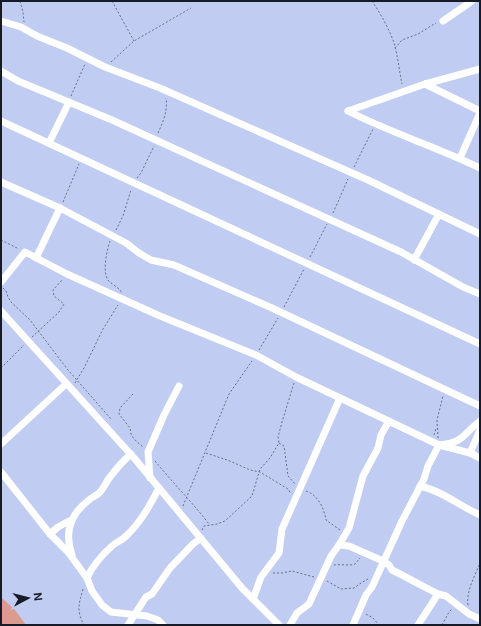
<svg xmlns="http://www.w3.org/2000/svg" width="481" height="626" font-family="Inter,sans-serif">
  <style>
    .green { fill: #dc9b8f }
    .lines { fill: none; stroke-linecap: round; stroke-linejoin: round }
    .path { stroke: #676f87; stroke-width: 1; stroke-dasharray: 2 2; stroke-linecap: butt }
    .minor { stroke: #fff; stroke-width: 7 }
  </style>
  <rect width="100%" height="100%" fill="#c0ccf1"/>
  <!-- green -->
  <polygon class="green" points="1,597 15,610 26,625 1,625"/>
  <g class="lines">
    <!-- path -->
    <g class="path">
      <polyline points="20,1 23,12 24,22"/>
      <polyline points="112,1 134,41"/>
      <path d="M372 1C380 13 388 27 393 40 398 55 399 70 402 84"/>
      <polyline points="480,1 480,2"/>
      <polyline points="395,48 402,40 418,34 436,23"/>
      <polyline points="111,62 134,41 191,8"/>
      <polyline points="71,96 85,64"/>
      <path d="M158 133C163 122 168 111 166 98"/>
      <polyline points="354,167 373,129"/>
      <polyline points="137,178 141,173 154,146"/>
      <polyline points="63,202 79,164"/>
      <polyline points="333,213 348,179"/>
      <polyline points="116,230 123,216 131,190"/>
      <polyline points="1,240 19,249"/>
      <path d="M110 241C107 250 102 271 108 280 112 285 119 287 122 293"/>
      <polyline points="310,257 327,224"/>
      <polyline points="3,288 6,291 8,297 11,302 30,320 68,370 111,419"/>
      <polyline points="284,307 304,269"/>
      <polyline points="32,337 59,312 64,304 54,296 53,290 63,279"/>
      <polyline points="259,350 278,318"/>
      <polyline points="1,368 24,345"/>
      <polyline points="75,383 84,368 103,329 118,305"/>
      <polyline points="133,394 120,408 119,414 130,428 131,434 134,439 143,447"/>
      <polyline points="434,435 436,428"/>
      <polyline points="438,438 437,420 443,396"/>
      <polyline points="279,443 284,446 288,476 295,484"/>
      <polyline points="206,453 230,461 250,470 260,472 288,489 291,494"/>
      <path d="M155 461C173 483 192 502 209 524"/>
      <path d="M306 491C318 495 324 508 326 520L340 530"/>
      <polyline points="183,506 229,394 252,361"/>
      <polyline points="202,530 204,526 217,524 225,521 252,496 260,469 270,458 279,443 278,437 282,422 294,383"/>
      <path d="M334 565C339 564 352 566 355 564 357 562 358 560 360 558"/>
      <polyline points="273,573 282,573 292,571 314,577"/>
      <polyline points="327,581 341,589 354,588 361,583 368,579"/>
      <path d="M83 589C79 604 76 610 84 625"/>
      <path d="M468 605C466 591 475 576 480 563"/>
      <polyline points="366,614 373,618 379,625"/>
      <polyline points="442,625 449,612 452,609"/>
    </g>
    <!-- minor -->
    <g class="minor">
      <polyline points="1,21 21,27 37,36 67,48 105,67 160,88 368,180 480,234"/>
      <polyline points="443,21 472,1"/>
      <polyline points="1,71 18,81 112,120 401,252 463,287 480,294"/>
      <polyline points="425,84 480,111"/>
      <path d="M348 111C391 133 437 147 480 168"/>
      <polyline points="348,111 425,84 480,69"/>
      <polyline points="1,121 480,344"/>
      <polyline points="49,143 69,102"/>
      <polyline points="460,158 480,113"/>
      <polyline points="1,182 60,208 126,243 139,253 151,260 174,265 272,308 480,406"/>
      <polyline points="36,258 60,208"/>
      <polyline points="414,260 439,214"/>
      <polyline points="1,282 25,252 67,274 160,316 256,355 296,377 439,445 470,453 480,458"/>
      <polyline points="1,311 135,459 242,588 279,625"/>
      <polyline points="1,444 66,384"/>
      <polyline points="470,453 480,430"/>
      <polyline points="1,472 50,534 68,552 87,578 92,591 102,605 111,612 147,616 158,620 163,625"/>
      <polyline points="150,478 148,452 164,415 179,386"/>
      <path d="M420 486C442 491 460 506 480 515"/>
      <polyline points="50,534 58,527 71,520"/>
      <polyline points="339,545 349,528 363,476 378,448 381,435 389,421"/>
      <path d="M72 555C64 532 70 514 89 500 92 497 96 496 99 493 104 488 106 482 110 477 116 469 123 461 131 454"/>
      <path d="M87 578C92 567 103 554 112 546 116 542 121 541 125 537 140 524 150 505 159 488"/>
      <polyline points="253,599 261,577 279,553 282,529 340,398"/>
      <polyline points="128,625 146,597 152,594 170,568 193,544 201,538"/>
      <polyline points="290,625 297,613 309,604 331,556 339,545 349,546 383,561 389,565 392,570 398,573 438,594 446,596 469,614 480,619"/>
      <path d="M353 625 366 595 372 587 402 521 424 479 428 466 439 445C464 443 463 434 480 421"/>
      <polyline points="418,625 438,594"/>
    </g>
  </g>
  <!-- border -->
  <rect width="481" height="626" fill="none" stroke="#171b28" stroke-width="4"/>
  <!-- north arrow -->
  <g transform="translate(28 598) rotate(83)" stroke="#c0ccf1" stroke-width="3" paint-order="stroke">
  <path d="M0-3L7 15L0 10L-7 15Z" fill="#171b28"/>
  <text y="-6" font-size="11" font-weight="bold" text-anchor="middle" fill="#171b28">N</text>
  </g>
</svg>
